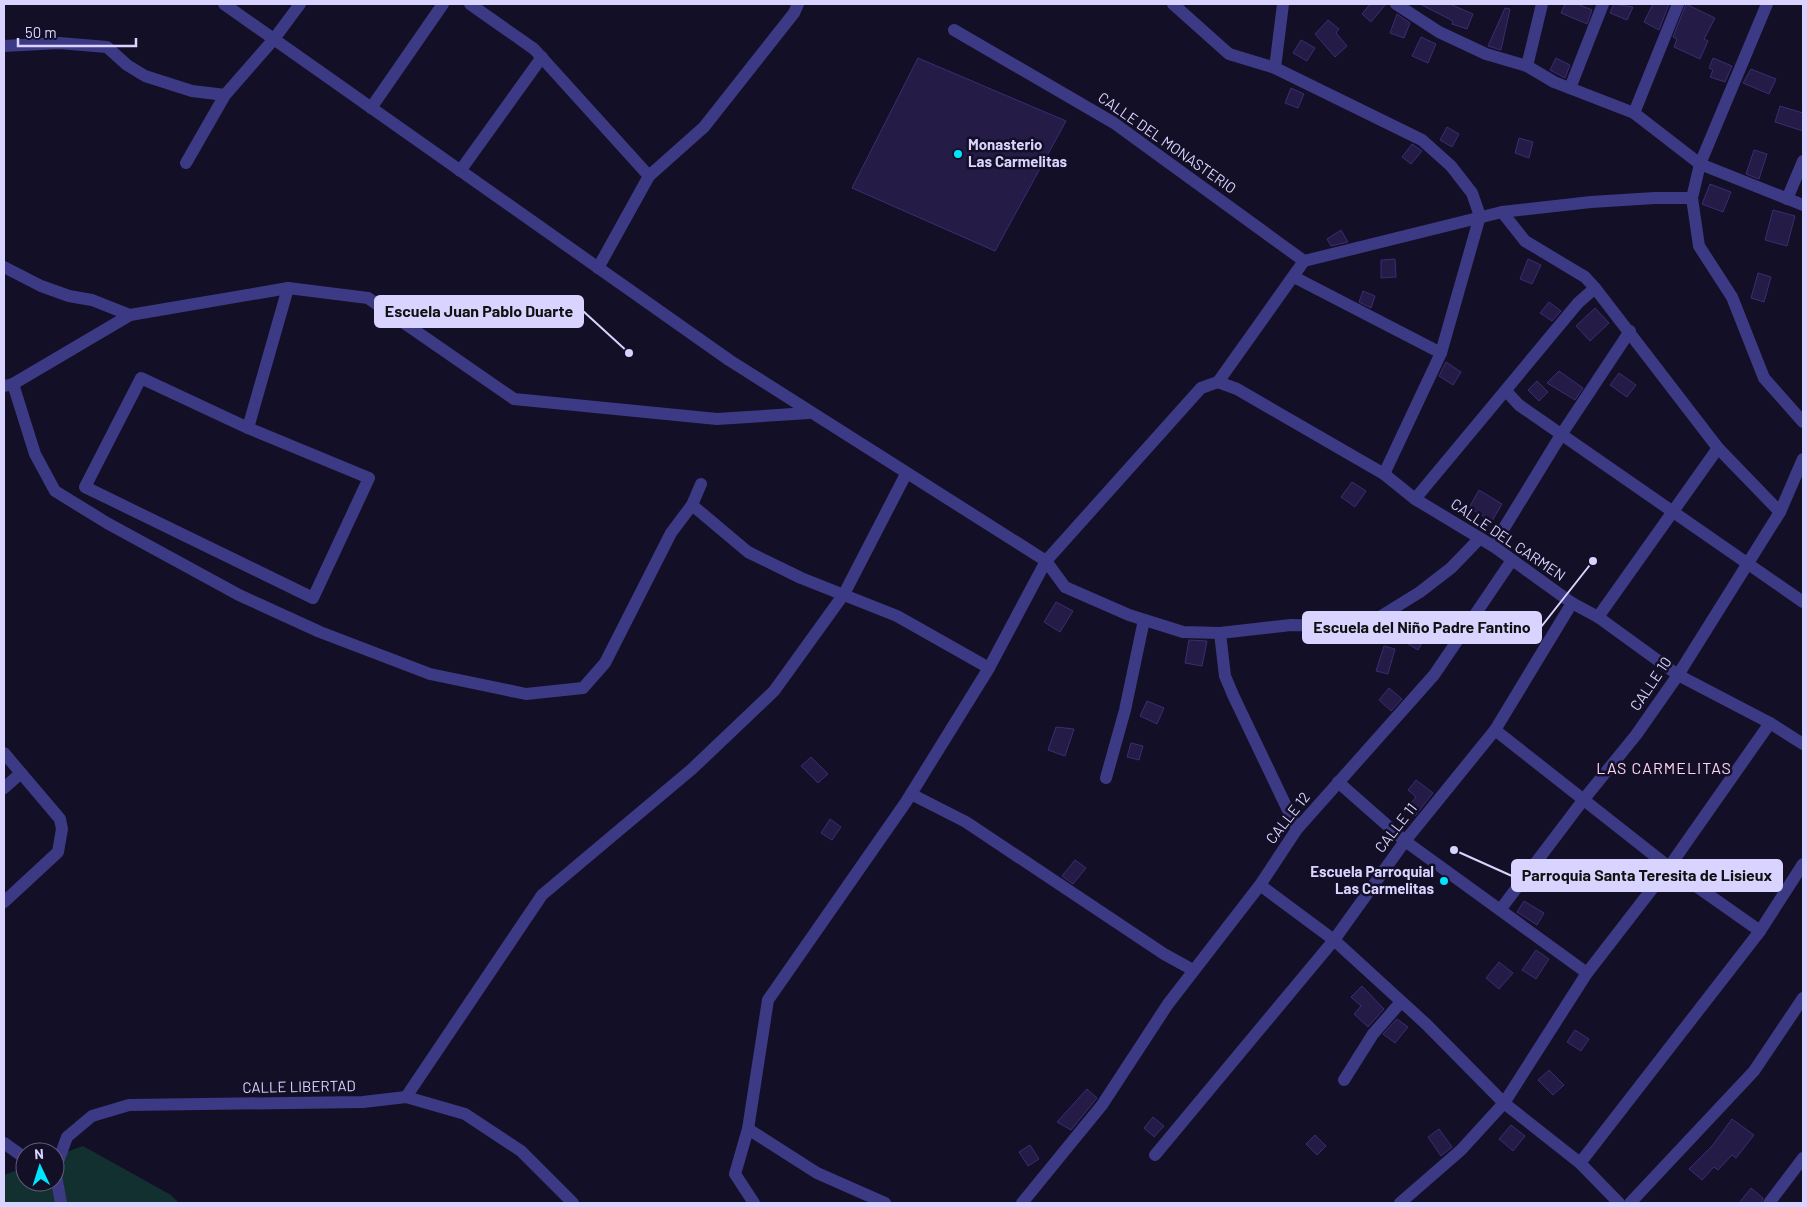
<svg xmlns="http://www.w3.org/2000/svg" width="1807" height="1207" font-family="Barlow,sans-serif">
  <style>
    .green { fill: #12302f }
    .building { fill: #241b47; stroke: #3b2d73 }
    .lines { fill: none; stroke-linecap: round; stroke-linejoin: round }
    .minor { stroke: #3d3a85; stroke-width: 12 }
    .poi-dot { fill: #00e5ff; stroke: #130f26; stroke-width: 2 }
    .labels { text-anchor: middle; stroke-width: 5; stroke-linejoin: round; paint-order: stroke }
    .street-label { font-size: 15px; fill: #d9d4ff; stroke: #130f26 }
    .poi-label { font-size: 15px; font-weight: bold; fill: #d9d4ff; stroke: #130f26; text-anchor: start }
    .neighbourhood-label { font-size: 16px; letter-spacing: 1px; fill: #ffd6f0; stroke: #130f26 }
    .leader { fill: none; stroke: #d9d4ff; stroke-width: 2 }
    .callout-dot { fill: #d9d4ff; stroke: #130f26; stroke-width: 2 }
    .callout { fill: #d9d4ff; stroke: #d9d4ff; stroke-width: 2 }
    .callout-label { font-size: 16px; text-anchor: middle; font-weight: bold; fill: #111 }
  </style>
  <rect width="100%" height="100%" fill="#130f26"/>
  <!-- green -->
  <polygon class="green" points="83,1146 171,1195 179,1203 4,1203 4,1175 25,1167 25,1182 55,1182 55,1156"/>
  <!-- building -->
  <g class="building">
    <polygon points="1370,4 1386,4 1371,22 1362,14"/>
    <polygon points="1420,4 1450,4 1473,14 1467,29 1452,24 1453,21"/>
    <polygon points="1565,4 1577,4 1592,10 1587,24 1561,13"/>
    <polygon points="1614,4 1633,7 1627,20 1610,13"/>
    <polygon points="1653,4 1669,4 1659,30 1644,22"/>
    <polygon points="1686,4 1715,18 1704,39 1708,41 1700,59 1674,47 1677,39 1673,37"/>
    <polygon points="1505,8 1510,9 1501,50 1488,46"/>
    <polygon points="1397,14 1410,23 1404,38 1390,33"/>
    <polygon points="1328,20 1339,29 1336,33 1347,46 1335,57 1315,34"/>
    <polygon points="1421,37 1436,44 1428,63 1412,56"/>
    <polygon points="1301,40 1315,48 1307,61 1293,53"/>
    <polygon points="918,58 1066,121 995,251 852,188"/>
    <polygon points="1556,58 1570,65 1565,78 1550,70"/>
    <polygon points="1713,58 1732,66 1725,82 1710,77 1713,70 1709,68"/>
    <polygon points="1751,69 1776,79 1769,94 1743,83"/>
    <polygon points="1291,88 1304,94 1298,108 1285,103"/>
    <polygon points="1780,106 1803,113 1803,131 1775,122"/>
    <polygon points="1447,127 1459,134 1452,147 1440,140"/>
    <polygon points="1519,138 1533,142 1529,158 1515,153"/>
    <polygon points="1412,144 1422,151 1411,164 1402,157"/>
    <polygon points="1754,150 1767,154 1759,179 1746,174"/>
    <polygon points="1710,184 1731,192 1723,212 1702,204"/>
    <polygon points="1773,210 1795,216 1787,246 1765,240"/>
    <polygon points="1341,230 1348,242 1331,246 1327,239"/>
    <polygon points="1395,259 1396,277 1381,278 1381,260"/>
    <polygon points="1528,259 1541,265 1532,284 1520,279"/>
    <polygon points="1758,273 1771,277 1764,302 1751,298"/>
    <polygon points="1363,291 1375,296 1371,308 1359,302"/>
    <polygon points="1549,302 1561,311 1552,321 1540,313"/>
    <polygon points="1595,308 1609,323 1590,341 1576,326"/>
    <polygon points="1446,362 1461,372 1453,385 1439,376"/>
    <polygon points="1559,371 1583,388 1575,400 1547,383"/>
    <polygon points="1619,373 1636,385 1627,397 1610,385"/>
    <polygon points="1537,381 1548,392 1539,401 1528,390"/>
    <polygon points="1352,482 1366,491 1355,507 1341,497"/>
    <polygon points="1479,490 1502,504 1492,521 1469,508"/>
    <polygon points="1056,602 1073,611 1060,632 1044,622"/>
    <polygon points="1411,632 1424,639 1418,650 1405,642"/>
    <polygon points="1189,640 1207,641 1202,666 1185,663"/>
    <polygon points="1384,646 1395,649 1388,674 1376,671"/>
    <polygon points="1389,688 1402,699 1391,711 1379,700"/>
    <polygon points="1147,701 1164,708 1157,724 1140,716"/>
    <polygon points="1056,727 1074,729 1065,756 1048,750"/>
    <polygon points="1131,743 1143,746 1139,760 1127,757"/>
    <polygon points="811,757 828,774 818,783 801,766"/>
    <polygon points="1416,780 1433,793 1415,816 1406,809 1416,797 1408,790"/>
    <polygon points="830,819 841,827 832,840 821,833"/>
    <polygon points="1075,860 1086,868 1073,884 1062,876"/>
    <polygon points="1524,901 1544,913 1537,925 1517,912"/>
    <polygon points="1536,950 1549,959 1536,979 1522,970"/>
    <polygon points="1499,962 1513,973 1499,989 1486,978"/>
    <polygon points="1362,986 1384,1009 1368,1027 1354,1014 1361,1006 1351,997"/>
    <polygon points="1397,1019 1408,1027 1395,1043 1383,1034"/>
    <polygon points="1575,1030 1589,1039 1581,1051 1567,1042"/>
    <polygon points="1549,1070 1564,1085 1553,1095 1538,1080"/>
    <polygon points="1087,1089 1097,1098 1071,1130 1057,1122"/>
    <polygon points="1153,1117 1164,1126 1154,1137 1144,1128"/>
    <polygon points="1732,1119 1754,1135 1736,1158 1732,1155 1718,1170 1714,1167 1702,1180 1689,1169 1712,1146"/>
    <polygon points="1511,1125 1525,1136 1513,1151 1499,1139"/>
    <polygon points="1439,1129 1452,1147 1441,1156 1428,1137"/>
    <polygon points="1315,1135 1326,1146 1317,1155 1306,1144"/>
    <polygon points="1030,1145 1039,1159 1028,1166 1019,1152"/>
    <polygon points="1751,1188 1763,1198 1761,1203 1739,1203"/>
  </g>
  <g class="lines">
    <!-- minor -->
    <g class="minor">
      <polyline points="224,4 729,360 1046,561 1201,388 1218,382 1304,261 1502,212 1591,202 1655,198 1692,198"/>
      <polyline points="470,4 534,49 649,176"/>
      <polyline points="1173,4 1229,54 1275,68 1422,140 1451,166 1472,193 1480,216 1441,353 1384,474"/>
      <polyline points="1396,4 1439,32 1486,54 1527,66 1554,82 1634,113 1678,4"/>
      <polyline points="1767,4 1700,164 1692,198 1699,246 1732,297 1764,378 1803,422"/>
      <polyline points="954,30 1114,123 1304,261"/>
      <polyline points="4,46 59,43 107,47 127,65 145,76 192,91 225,95"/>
      <polyline points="1527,66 1542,4"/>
      <polyline points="1275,68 1283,4"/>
      <polyline points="1570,88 1603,4"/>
      <polyline points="371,108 443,4"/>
      <polyline points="1634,113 1700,164 1803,205"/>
      <polyline points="186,163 225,95 274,39 300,4"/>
      <polyline points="460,171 542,57"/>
      <polyline points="1787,199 1803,161"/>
      <polyline points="1502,212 1525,241 1585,277 1595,288 1718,448 1780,512"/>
      <polyline points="4,267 41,286 69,296 92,300 130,315"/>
      <polyline points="598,268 649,176 704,127 794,13 798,4"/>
      <polyline points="1294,277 1441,353"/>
      <polygon points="141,378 248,428 369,478 313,598 85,487"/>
      <polyline points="1218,382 1237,389 1384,474 1415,499 1493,546 1572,603 1598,617 1678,675 1770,723 1803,744"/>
      <polyline points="13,384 35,454 55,491 107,523 239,595 320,632 430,674 526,694 583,688 605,663 671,533 692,505 748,552 801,578 897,616 989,668"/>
      <polyline points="4,386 13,384 130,315 288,288 368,298 514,399 717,419 809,413"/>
      <polyline points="1506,391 1519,405 1803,602"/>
      <polyline points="248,428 288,288"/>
      <polyline points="1415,499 1578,303 1595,288"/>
      <polyline points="692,505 701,484"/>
      <polyline points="1493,546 1561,435 1630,331"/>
      <polyline points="1598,617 1718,448"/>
      <polyline points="1220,633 1225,676 1233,695 1297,829"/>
      <polyline points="1495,730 1669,867 1760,931"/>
      <polyline points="4,753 60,819 62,829 58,852 4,902"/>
      <polyline points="1106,778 1125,710 1144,620"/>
      <polyline points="1338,782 1405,841 1587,973"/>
      <polyline points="4,788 21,773"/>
      <polyline points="911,794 966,822 1164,954 1193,970"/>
      <polyline points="1260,885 1334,940 1426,1024 1504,1103 1580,1163 1619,1203"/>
      <polyline points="1500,910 1584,799 1636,735 1678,675 1780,512 1803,459"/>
      <polyline points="1344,1080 1373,1034 1401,1002"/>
      <polyline points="406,1097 542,895 692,769 774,691 844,594 906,474"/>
      <polyline points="748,1129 817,1173 885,1203"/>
      <polyline points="4,1143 25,1158"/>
      <polyline points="1155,1155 1334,940 1405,841 1495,730 1572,603"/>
      <polyline points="1580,1163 1760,931 1803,864"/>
      <polyline points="61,1203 55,1170 67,1137 92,1116 129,1105 363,1102 406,1097 465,1114 521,1151 573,1203"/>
      <polyline points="754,1203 735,1174 748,1129 768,1000 906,802 989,668 1046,561 1065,587 1129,615 1183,632 1220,633 1291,625 1346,626 1378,618 1420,592 1451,568 1480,538"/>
      <polyline points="1022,1203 1102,1105 1168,1004 1260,885 1297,829 1434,675 1512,560"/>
      <polyline points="1400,1203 1461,1150 1504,1103 1587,973 1669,867 1770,723"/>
      <polyline points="1630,1203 1754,1071 1803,998"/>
      <polyline points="1769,1203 1803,1158"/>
    </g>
  </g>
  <!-- markers -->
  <g class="poi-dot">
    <circle cx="958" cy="154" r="5"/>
    <circle cx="1444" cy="881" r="5"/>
  </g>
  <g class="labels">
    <!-- street labels -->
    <g class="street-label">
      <text transform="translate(1167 143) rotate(35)" y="5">CALLE DEL MONASTERIO</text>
      <text transform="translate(1508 540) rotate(34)" y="5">CALLE DEL CARMEN</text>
      <text transform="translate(1651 684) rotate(-56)" y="5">CALLE 10</text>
      <text transform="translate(1288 818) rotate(-52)" y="5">CALLE 12</text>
      <text transform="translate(1396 828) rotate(-52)" y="5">CALLE 11</text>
      <text transform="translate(299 1087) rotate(-1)" y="5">CALLE LIBERTAD</text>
    </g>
    <!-- poi labels -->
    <g class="poi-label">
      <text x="968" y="150">Monasterio<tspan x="968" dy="17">Las Carmelitas</tspan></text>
      <text x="1434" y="877" text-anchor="end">Escuela Parroquial<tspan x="1434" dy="17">Las Carmelitas</tspan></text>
    </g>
    <!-- neighbourhood labels -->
    <g class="neighbourhood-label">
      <text x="1664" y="774">LAS CARMELITAS</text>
    </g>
  </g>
  <!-- callouts -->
  <path class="leader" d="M629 353L583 311M1593 561L1541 627M1454 850L1512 876"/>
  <g class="callout-dot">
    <circle cx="629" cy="353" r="5"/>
    <circle cx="1593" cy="561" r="5"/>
    <circle cx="1454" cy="850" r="5"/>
  </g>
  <g class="callout">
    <rect x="375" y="296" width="208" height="31" rx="5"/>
    <rect x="1303" y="612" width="238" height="31" rx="5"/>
    <rect x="1512" y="860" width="270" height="31" rx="5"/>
  </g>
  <g class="callout-label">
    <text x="479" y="317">Escuela Juan Pablo Duarte</text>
    <text x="1422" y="633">Escuela del Niño Padre Fantino</text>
    <text x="1647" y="881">Parroquia Santa Teresita de Lisieux</text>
  </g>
  <!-- border -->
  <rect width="1807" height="1207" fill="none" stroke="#d9d4ff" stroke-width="10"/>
  <!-- north arrow -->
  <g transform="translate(40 1167) rotate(356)"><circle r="24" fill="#130f26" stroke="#625e7d"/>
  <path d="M0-4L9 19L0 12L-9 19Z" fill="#00e5ff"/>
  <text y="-8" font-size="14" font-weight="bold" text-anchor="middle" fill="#d9d4ff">N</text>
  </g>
  <!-- scale -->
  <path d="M18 38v8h118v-8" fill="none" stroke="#d9d4ff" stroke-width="2.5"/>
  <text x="25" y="38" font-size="15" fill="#d9d4ff" stroke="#130f26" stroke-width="4" paint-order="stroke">50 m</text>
</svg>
